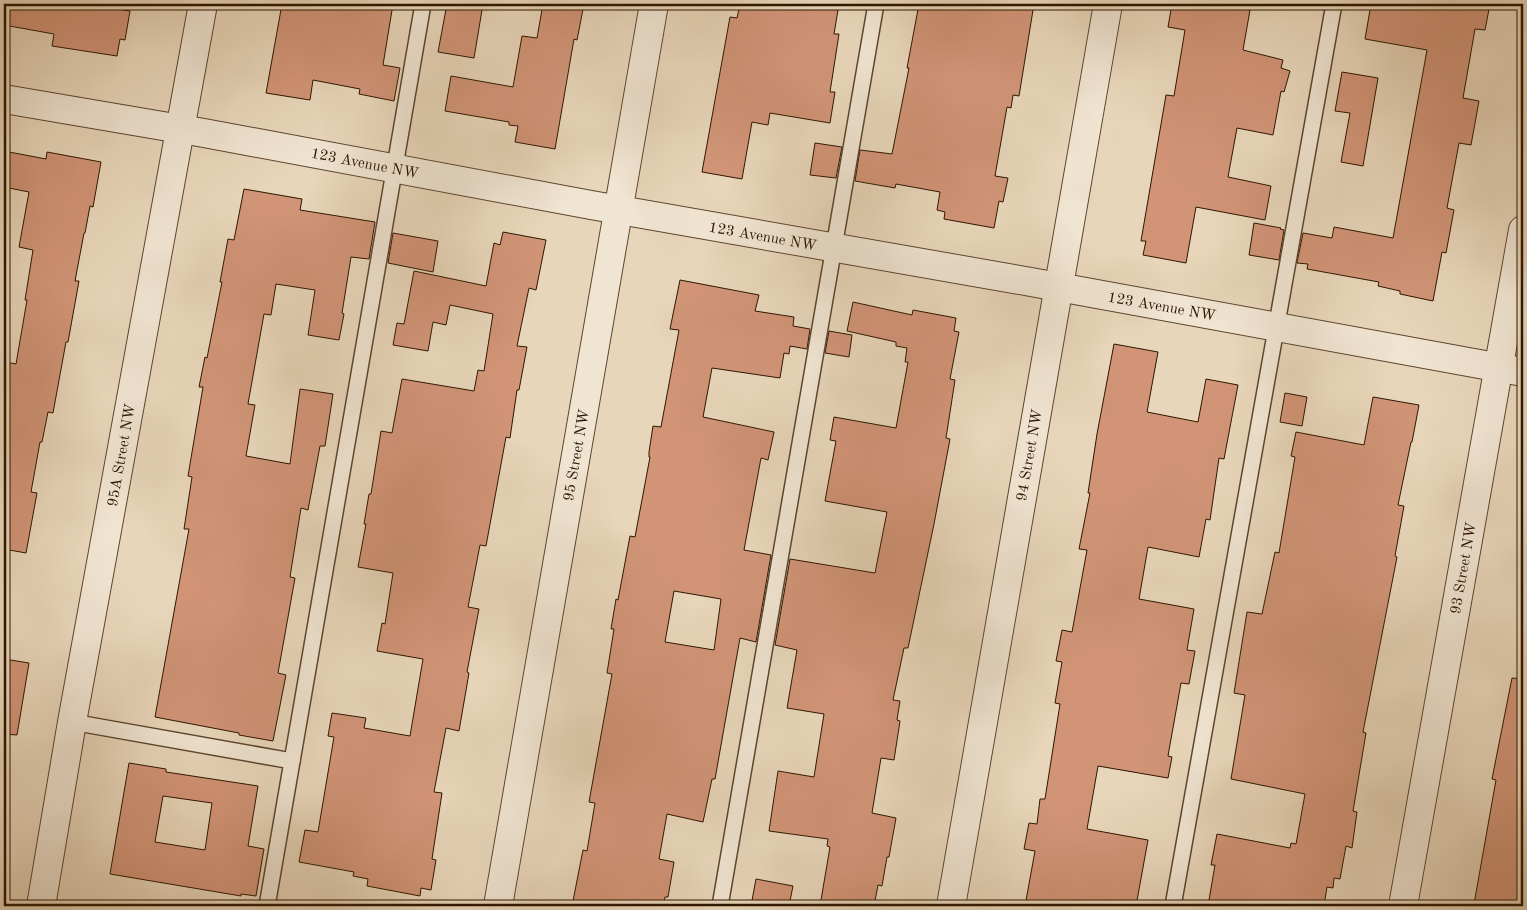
<svg xmlns="http://www.w3.org/2000/svg" width="1527" height="910" font-family="'Old Standard TT',serif">
  <style>
    .building { fill: #d19477; stroke: #2d1600; fill-rule: evenodd }
    .lines { fill: none; stroke-linecap: round; stroke-linejoin: round }
    .service-casing { stroke: #5c462e; stroke-width: 18 }
    .minor-casing { stroke: #5c462e; stroke-width: 30 }
    .service { stroke: #f0e4d2; stroke-width: 15 }
    .minor { stroke: #f0e4d2; stroke-width: 28 }
    .labels { text-anchor: middle; stroke-width: 5; stroke-linejoin: round; paint-order: stroke }
    .street-label { font-size: 15px; fill: #2d1600; stroke: #f0e4d2 }
  </style>
  <rect width="100%" height="100%" fill="#e8d6ba"/>
  <filter id="stains"><feTurbulence type="fractalNoise" baseFrequency=".004" numOctaves="4"/><feColorMatrix values="0 0 0 0 .2 0 0 0 0 .09 0 0 0 0 .02 0 0 0 .5 -.17"/></filter>
  <radialGradient id="worn" r=".72"><stop offset=".6" stop-color="#630" stop-opacity="0"/><stop offset="1" stop-color="#630" stop-opacity=".3"/></radialGradient>
  <!-- building -->
  <g class="building">
    <polygon points="4,4 87,4 130,11 125,40 120,39 117,56 52,46 54,34 4,25"/>
    <polygon points="282,4 393,4 383,65 400,68 394,101 359,94 360,89 313,80 310,100 266,93"/>
    <polygon points="447,4 483,4 474,58 438,52"/>
    <polygon points="543,4 584,4 577,40 574,39 555,149 515,142 518,126 509,125 509,122 445,111 451,76 513,87 522,36 537,38"/>
    <polygon points="740,4 839,4 834,34 839,34 830,92 835,92 830,123 770,113 768,125 752,122 742,179 702,172 730,17 737,18"/>
    <polygon points="919,4 1034,4 1019,96 1013,95 1011,108 1007,107 995,176 1008,178 1003,202 999,201 994,228 944,219 945,212 937,210 940,192 896,184 895,188 855,181 860,150 892,154 909,68 907,68"/>
    <polygon points="1172,4 1216,4 1250,10 1243,50 1283,60 1281,68 1290,71 1284,92 1281,91 1273,135 1237,128 1228,177 1271,186 1265,220 1196,207 1186,263 1143,255 1146,241 1141,241 1166,95 1174,96 1185,30 1168,27"/>
    <polygon points="1371,4 1490,4 1485,30 1475,29 1463,98 1479,101 1471,145 1459,143 1447,208 1454,210 1446,253 1442,252 1433,301 1400,294 1400,291 1378,286 1379,282 1307,269 1308,264 1297,263 1303,233 1332,238 1334,227 1393,238 1427,50 1365,39"/>
    <polygon points="1342,72 1378,78 1363,166 1341,162 1350,113 1335,111"/>
    <polygon points="815,143 842,147 836,178 810,175"/>
    <polygon points="4,151 46,159 47,152 101,162 93,207 90,206 85,233 84,233 75,281 79,281 68,342 66,342 53,413 48,412 42,442 40,442 31,492 37,493 26,553 4,549 4,376 6,362 16,364 27,300 25,300 33,250 19,247 29,192 4,187"/>
    <polygon points="244,189 302,199 300,210 375,222 369,259 351,257 342,313 344,314 339,340 308,335 315,290 276,284 271,315 264,314 248,404 255,405 246,456 290,464 300,389 333,394 325,446 320,446 308,510 301,508 290,577 295,578 278,673 286,675 273,741 239,735 239,733 155,717 189,529 184,529 192,477 188,476 203,387 199,387 205,357 207,358 222,282 220,282 228,239 234,240"/>
    <polygon points="1254,223 1281,228 1280,229 1284,230 1279,260 1249,255"/>
    <polygon points="503,232 546,240 536,290 529,288 517,346 527,347 519,390 517,390 510,438 506,437 486,546 480,545 468,607 479,609 467,672 469,673 459,731 446,728 434,792 442,793 432,859 436,860 431,890 421,888 420,896 367,886 368,879 353,876 354,872 299,862 305,830 318,832 334,737 328,736 332,713 366,718 364,728 410,736 423,659 377,651 382,623 385,624 393,573 358,567 366,524 364,524 369,494 371,494 381,431 392,433 402,379 474,391 478,370 484,371 493,314 450,305 446,325 433,322 428,351 393,345 397,323 404,324 414,271 486,286 494,243 500,245"/>
    <polygon points="393,233 438,241 433,272 388,263"/>
    <path d="M680 280 759 295 755 311 794 317 793 326 810 329 807 349 790 346 789 354 784 353 780 378 712 368 703 417 774 432 768 460 761 458 744 550 771 555 756 642 740 638 715 779H712L703 822 667 814 659 859 674 862 668 897H665L663 906H572L583 850 587 851 595 803 589 802 612 674 607 673 614 629H611L616 599 618 600 630 536 635 537 650 457H649V452L653 426 661 427 679 330 670 329ZM674 591 721 599 714 650 665 642Z"/>
    <polygon points="853,302 912,315 913,310 956,318 954,331 959,332 950,379 955,380 946,438 950,439 934,524 908,648 904,648 893,700 900,701 897,720 900,721 894,760 881,758 872,813 896,818 889,857 887,857 882,886 878,885 874,906 820,906 830,847 827,846 828,839 769,831 778,771 814,777 824,714 787,708 797,650 775,645 790,559 875,573 887,512 825,501 836,441 830,440 834,417 896,428 908,362 905,362 907,348 896,346 896,342 847,331"/>
    <polygon points="829,331 852,335 849,357 825,353"/>
    <polygon points="1114,344 1158,352 1147,412 1198,422 1206,379 1238,385 1224,459 1219,458 1210,520 1206,519 1199,557 1148,547 1139,599 1194,609 1187,650 1195,651 1189,684 1181,683 1168,756 1172,757 1168,778 1098,766 1087,829 1148,840 1136,906 1025,906 1035,851 1024,849 1029,823 1037,824 1040,799 1045,799 1060,704 1055,703 1062,662 1056,661 1062,630 1072,632 1087,550 1079,549 1090,493 1088,493 1097,434"/>
    <polygon points="1285,393 1307,397 1302,426 1280,422"/>
    <polygon points="1373,397 1419,405 1412,442 1411,442 1398,505 1404,506 1395,556 1397,557 1363,732 1366,733 1353,811 1357,812 1352,848 1346,846 1340,879 1334,878 1333,888 1327,887 1324,906 1208,906 1215,865 1211,865 1217,834 1290,848 1291,843 1296,844 1305,794 1231,779 1245,695 1234,693 1247,612 1262,614 1275,552 1279,553 1295,457 1291,456 1296,432 1364,445"/>
    <polygon points="4,659 29,663 17,735 4,734"/>
    <polygon points="1512,678 1523,679 1523,906 1486,906 1474,904 1496,780 1492,779"/>
    <path d="M129 763 166 769V772L258 786 248 846 264 849 256 896 241 894V896L110 874ZM163 796 212 803 205 850 155 842Z"/>
    <polygon points="756,879 793,886 789,906 751,906"/>
  </g>
  <g class="lines">
    <!-- service casing -->
    <g class="service-casing">
      <g id="service">
        <polyline points="72,722 292,761"/>
        <polyline points="267,906 423,4"/>
        <polyline points="720,906 876,4"/>
        <polyline points="1173,906 1334,4"/>
      </g>
    </g>
    <!-- minor casing -->
    <g class="minor-casing">
      <g id="minor">
        <polyline points="4,99 204,133 591,205 1031,282 1523,372"/>
        <polyline points="41,906 72,722 203,4"/>
        <polyline points="498,906 654,4"/>
        <polyline points="951,906 1108,4"/>
        <polyline points="1403,906 1523,230"/>
      </g>
    </g>
    <!-- service -->
    <use href="#service" class="service"/>
    <!-- minor -->
    <use href="#minor" class="minor"/>
  </g>
  <g class="labels">
    <!-- street labels -->
    <g class="street-label">
      <text transform="translate(365 163) rotate(11)" y="5">123 Avenue NW</text>
      <text transform="translate(763 236) rotate(10)" y="5">123 Avenue NW</text>
      <text transform="translate(1162 306) rotate(10)" y="5">123 Avenue NW</text>
      <text transform="translate(121 455) rotate(-80)" y="5">95A Street NW</text>
      <text transform="translate(576 455) rotate(-80)" y="5">95 Street NW</text>
      <text transform="translate(1029 455) rotate(-80)" y="5">94 Street NW</text>
      <text transform="translate(1463 568) rotate(-80)" y="5">93 Street NW</text>
    </g>
  </g>
  <!-- margin -->
  <rect width="1527" height="910" fill="none" stroke="#e8d6ba" stroke-width="20"/>
  <rect x="5" y="5" width="1517" height="900" fill="none" stroke="#2d1600" stroke-width="2.5"/>
  <rect x="10" y="10" width="1507" height="890" fill="none" stroke="#2d1600"/>
  <rect width="100%" height="100%" filter="url(#stains)"/>
  <rect width="100%" height="100%" fill="url(#worn)"/>
</svg>
